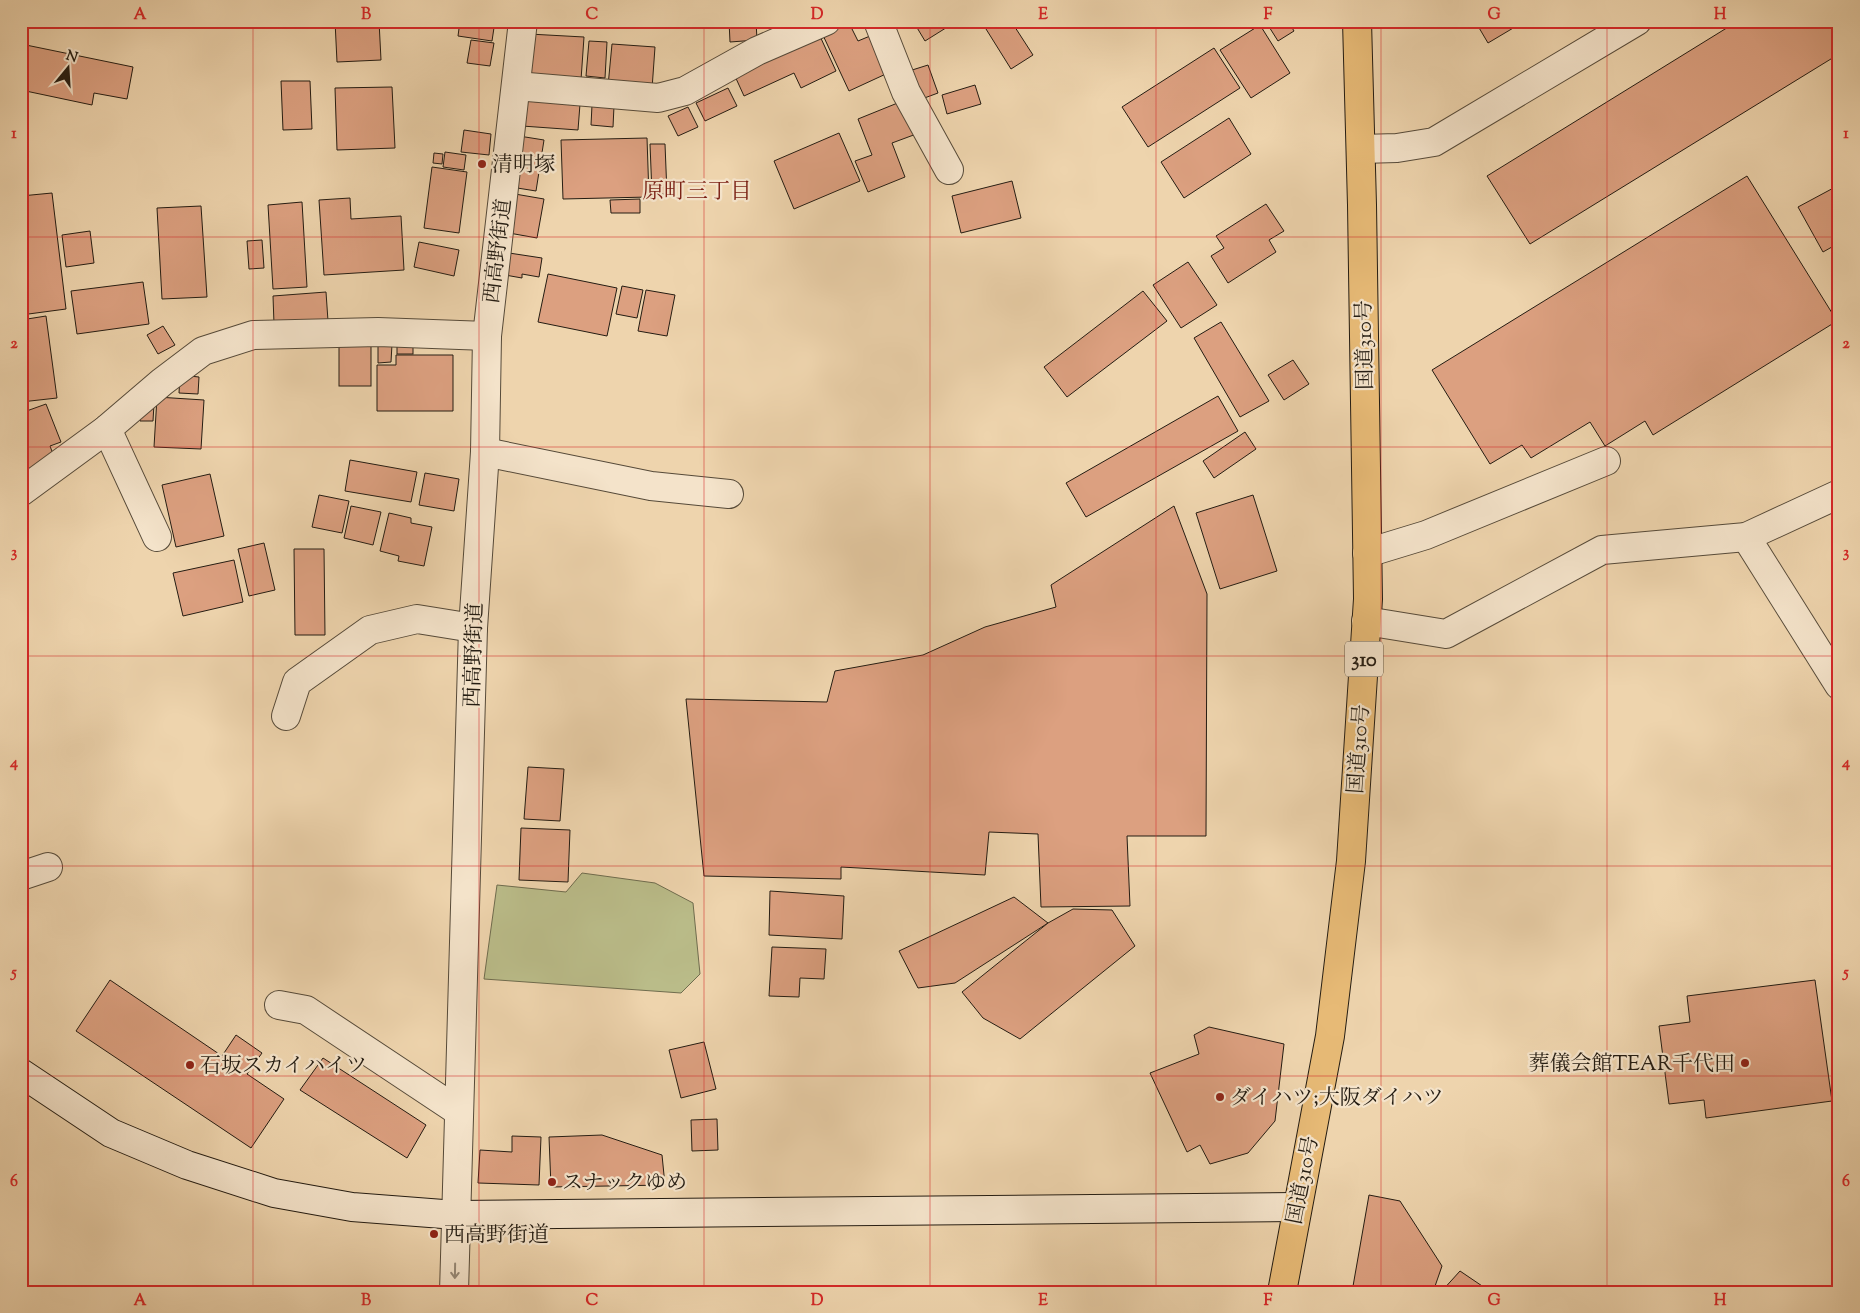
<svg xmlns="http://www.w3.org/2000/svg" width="1860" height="1313" font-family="'Sorts Mill Goudy','Noto Serif JP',serif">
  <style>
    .green { fill: #babc89; stroke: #6f6c4e }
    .building { fill: #dca080; stroke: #241c12 }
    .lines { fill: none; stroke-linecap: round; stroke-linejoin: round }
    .street-casing { stroke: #564a39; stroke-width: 30 }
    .secondary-casing { stroke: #241c12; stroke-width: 30 }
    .highway-casing { stroke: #241c12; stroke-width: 30 }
    .street { stroke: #f4e3ca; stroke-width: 28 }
    .secondary { stroke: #f4e3ca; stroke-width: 28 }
    .highway { stroke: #e7ba76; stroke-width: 28 }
    .oneway { stroke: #968977 }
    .grid { fill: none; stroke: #d62828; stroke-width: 1; stroke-opacity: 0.55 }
    .poi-dot { fill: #8f2418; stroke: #f4e3ca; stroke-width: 2 }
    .labels { text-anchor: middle; stroke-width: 4.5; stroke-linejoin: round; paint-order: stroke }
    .shield { fill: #f4e3ca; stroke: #625849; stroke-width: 1 }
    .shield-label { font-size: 20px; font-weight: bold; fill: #241c12 }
    .poi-label { font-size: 21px; fill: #241c12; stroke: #f4e3ca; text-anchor: start }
    .street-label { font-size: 21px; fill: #241c12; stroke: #f4e3ca }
    .neighbourhood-label { font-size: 22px; fill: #7a1f14; stroke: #f4e3ca }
    .neatline { fill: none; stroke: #d62828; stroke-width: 2 }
    .grid-label { font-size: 16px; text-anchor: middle; font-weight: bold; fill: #d62828 }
  </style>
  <rect width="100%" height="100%" fill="#eed4ad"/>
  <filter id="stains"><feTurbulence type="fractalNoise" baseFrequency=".004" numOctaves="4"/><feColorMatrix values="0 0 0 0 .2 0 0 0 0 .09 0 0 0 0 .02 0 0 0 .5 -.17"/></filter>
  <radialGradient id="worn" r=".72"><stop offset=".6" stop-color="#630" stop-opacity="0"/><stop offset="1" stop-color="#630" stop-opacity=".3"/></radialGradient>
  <!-- green -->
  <polygon class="green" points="582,873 655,883 693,903 700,974 681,993 484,979 497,885 566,892"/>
  <!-- building -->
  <g class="building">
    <polygon points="335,21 379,21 381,60 337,62"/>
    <polygon points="460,21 495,21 492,41 458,36"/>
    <polygon points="729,21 756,21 757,40 730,42"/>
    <polygon points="758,21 787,21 787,25 759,27"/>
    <polygon points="843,21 848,21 858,41 870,36 888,73 849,91 821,31"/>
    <polygon points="913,21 957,21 925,41"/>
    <polygon points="981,21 1011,21 1033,55 1011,69"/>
    <polygon points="1288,21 1294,31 1278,41 1266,22"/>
    <polygon points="1475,21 1525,21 1488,43"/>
    <polygon points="1738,21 1839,21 1839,54 1530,244 1487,176"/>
    <polygon points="1260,25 1290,73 1251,98 1220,50"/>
    <polygon points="529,34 584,37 581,80 526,76"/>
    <polygon points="819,34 836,71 801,88 794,73 744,96 734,74"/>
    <polygon points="471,40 494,43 490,66 467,63"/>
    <polygon points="589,41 607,42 605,78 586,76"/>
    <polygon points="612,44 655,47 652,89 608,86"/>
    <polygon points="26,45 133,67 127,99 94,93 92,105 21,90 21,67"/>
    <polygon points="1214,48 1240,88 1148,147 1122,107"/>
    <polygon points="928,65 938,93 919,100 909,71"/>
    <polygon points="281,81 310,81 312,129 283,130"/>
    <polygon points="975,85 981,104 947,114 942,95"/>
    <polygon points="392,87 395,148 337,150 335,88"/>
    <polygon points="728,88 737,106 705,121 696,103"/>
    <polygon points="905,100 919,133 892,143 905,177 868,192 855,161 872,155 858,119"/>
    <polygon points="524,101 580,104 578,130 522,126"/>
    <polygon points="592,105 614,106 613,127 591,125"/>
    <polygon points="688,107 698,127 678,136 668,116"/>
    <polygon points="1229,118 1251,154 1184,198 1161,162"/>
    <polygon points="464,130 491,134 489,155 461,152"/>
    <polygon points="839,133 860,181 794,209 774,161"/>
    <polygon points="519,136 544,140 536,191 511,187"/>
    <polygon points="647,138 649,197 563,199 561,140"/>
    <polygon points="650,144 665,144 667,194 652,194"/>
    <polygon points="445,152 466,155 464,170 443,167"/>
    <polygon points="434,153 443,154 442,164 433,163"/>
    <polygon points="432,167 467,172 459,233 424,228"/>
    <polygon points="1747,176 1837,321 1653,435 1645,421 1605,446 1590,422 1531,458 1522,445 1490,464 1432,370"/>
    <polygon points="1012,181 1021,218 961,233 952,196"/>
    <polygon points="1839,185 1839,243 1823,252 1798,207"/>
    <polygon points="52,193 66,309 21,315 21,196"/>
    <polygon points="515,194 544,199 537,238 509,233"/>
    <polygon points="350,198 351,219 401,216 404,270 324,275 319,200"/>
    <polygon points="640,199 640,213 611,213 610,200"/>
    <polygon points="302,202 307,287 273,289 268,205"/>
    <polygon points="1266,204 1284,231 1269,240 1276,252 1228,283 1211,256 1224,248 1216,236"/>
    <polygon points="201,206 207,297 162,299 157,208"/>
    <polygon points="90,231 94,263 66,267 62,235"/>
    <polygon points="262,240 264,268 249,269 247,241"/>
    <polygon points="419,242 459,250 454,276 414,267"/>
    <polygon points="509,253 542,258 539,277 522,274 522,278 505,275"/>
    <polygon points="1188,262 1217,305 1181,328 1153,285"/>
    <polygon points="548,274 617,288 607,336 538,322"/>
    <polygon points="143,282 149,324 77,334 71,291"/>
    <polygon points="622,286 643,290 637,318 616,314"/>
    <polygon points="646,290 675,295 667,336 638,331"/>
    <polygon points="1143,291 1167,321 1067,397 1044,367"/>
    <polygon points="326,292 328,321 274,324 273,296"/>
    <polygon points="46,316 57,398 21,402 21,320"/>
    <polygon points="1221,322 1269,401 1240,417 1194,338"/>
    <polygon points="163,326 175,345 158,354 147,335"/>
    <rect x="397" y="340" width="16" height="14"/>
    <rect x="339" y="342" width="32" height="44"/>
    <polygon points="378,344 392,344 391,362 378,363"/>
    <polygon points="396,355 453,355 453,411 377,411 377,365 396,365"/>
    <polygon points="1293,360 1309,384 1284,400 1268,375"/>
    <polygon points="180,375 199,377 198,394 179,393"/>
    <polygon points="1218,396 1238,431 1086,517 1066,483"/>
    <polygon points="157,397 204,400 201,449 154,447"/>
    <polygon points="141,403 154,404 153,421 140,421"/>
    <polygon points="46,404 61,442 50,446 53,454 21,476 21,413"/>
    <polygon points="1245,432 1256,449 1214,478 1203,461"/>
    <polygon points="350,460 417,472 411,502 345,491"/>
    <polygon points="425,473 459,479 454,511 419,505"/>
    <polygon points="210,474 224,536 176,547 162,485"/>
    <polygon points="319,495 349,501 342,533 312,527"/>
    <polygon points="1253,495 1277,571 1220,589 1196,513"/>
    <polygon points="351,506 381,512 373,545 344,538"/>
    <polygon points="1174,506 1207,594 1206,836 1127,836 1130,906 1041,907 1038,834 989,832 985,875 841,867 841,879 704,876 686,699 827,702 835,671 923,655 985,627 1056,607 1051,585"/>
    <polygon points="389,513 411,518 411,523 432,527 424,566 398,561 399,556 380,551"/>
    <polygon points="264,543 275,590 249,596 238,549"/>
    <polygon points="294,549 324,549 325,635 295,635"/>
    <polygon points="234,560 243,602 183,616 173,573"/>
    <polygon points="528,767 564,769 560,821 524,819"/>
    <polygon points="521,828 570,830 568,882 519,880"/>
    <polygon points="770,891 844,896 842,939 769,935"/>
    <polygon points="1014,897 1048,923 955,983 918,988 899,951"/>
    <polygon points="1073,909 1112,910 1135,946 1020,1039 983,1018 962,992 1048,923"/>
    <polygon points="772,947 826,949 824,979 800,978 799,997 769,996"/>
    <polygon points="110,980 222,1056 236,1035 262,1053 247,1074 284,1099 251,1148 76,1031"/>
    <polygon points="1815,980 1832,1101 1706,1118 1704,1100 1669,1104 1659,1026 1690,1022 1687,996"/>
    <polygon points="1209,1027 1284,1044 1275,1121 1248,1153 1210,1164 1200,1145 1187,1152 1150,1073 1199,1054 1194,1035"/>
    <polygon points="704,1042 716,1089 681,1098 669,1050"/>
    <polygon points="323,1058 426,1125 407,1158 300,1090"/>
    <polygon points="717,1119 718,1150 692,1151 691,1120"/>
    <polygon points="602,1135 662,1155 665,1185 551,1187 549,1137"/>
    <polygon points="512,1136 541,1137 539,1185 478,1183 480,1150 512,1152"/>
    <polygon points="1369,1195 1400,1201 1442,1266 1433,1292 1352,1292"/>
    <polygon points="1460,1271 1491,1292 1441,1292"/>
  </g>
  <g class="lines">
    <!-- street casing -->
    <g class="street-casing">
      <g id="street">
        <polyline points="878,21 906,92 949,170"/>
        <polyline points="516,86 658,98 685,91 757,51 826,21"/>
        <polyline points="1361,149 1397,148 1434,142 1637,21"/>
        <polyline points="107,429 157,537"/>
        <polyline points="485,452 651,486 729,494"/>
        <polyline points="21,492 107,429 162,382 203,351 253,335 378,332 487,336"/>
        <polyline points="1746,537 1839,685"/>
        <polyline points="1367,553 1426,535 1606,461"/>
        <polyline points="1366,621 1446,634 1602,550 1746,537 1839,494"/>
        <polyline points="286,716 297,682 370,630 417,619 473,628"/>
        <polyline points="21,876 48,867"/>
        <polyline points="279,1005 306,1010 458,1111"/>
        <polyline points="454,1292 473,628 485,452 487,336 523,21"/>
      </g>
    </g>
    <!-- secondary casing -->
    <g class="secondary-casing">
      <polyline id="secondary" points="21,1073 111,1133 187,1165 274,1193 352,1207 456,1215 1297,1207"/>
    </g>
    <!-- highway casing -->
    <g class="highway-casing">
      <polyline id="highway" points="1282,1292 1330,1036 1351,861 1368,599 1362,205 1357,21"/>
    </g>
    <!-- street -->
    <use href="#street" class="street"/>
    <!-- secondary -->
    <use href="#secondary" class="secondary"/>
    <!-- highway -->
    <use href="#highway" class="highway"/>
  </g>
  <!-- one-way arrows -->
  <defs><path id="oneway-shaft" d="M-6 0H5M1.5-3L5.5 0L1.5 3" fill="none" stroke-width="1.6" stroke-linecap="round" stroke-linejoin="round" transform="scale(1.25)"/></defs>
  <use class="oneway" href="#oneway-shaft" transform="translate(455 1271) rotate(91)"/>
  <!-- grid -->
  <path class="grid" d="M253 21V1292M479 21V1292M704 21V1292M930 21V1292M1156 21V1292M1381 21V1292M1607 21V1292M21 237H1839M21 447H1839M21 656H1839M21 866H1839M21 1076H1839"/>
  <!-- markers -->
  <g class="poi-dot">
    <circle cx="482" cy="164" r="5"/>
    <circle cx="1745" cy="1063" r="5"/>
    <circle cx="190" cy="1065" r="5"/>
    <circle cx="1220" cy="1097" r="5"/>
    <circle cx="552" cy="1182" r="5"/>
    <circle cx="434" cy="1234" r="5"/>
  </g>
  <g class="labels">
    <!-- shield labels -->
    <rect class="shield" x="1345" y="641.5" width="38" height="35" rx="4"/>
    <g class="shield-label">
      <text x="1364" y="666">310</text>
    </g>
    <!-- poi labels -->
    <g class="poi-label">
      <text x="492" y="171">清明塚</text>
      <text x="1735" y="1070" text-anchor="end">葬儀会館TEAR千代田</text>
      <text x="200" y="1072">石坂スカイハイツ</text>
      <text x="1230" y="1104">ダイハツ;大阪ダイハツ</text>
      <text x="562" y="1189">スナックゆめ</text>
      <text x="444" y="1241">西高野街道</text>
    </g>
    <!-- street labels -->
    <g class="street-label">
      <text transform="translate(497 251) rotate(-83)" y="7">西高野街道</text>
      <text transform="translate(1364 345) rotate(-91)" y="7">国道310号</text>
      <text transform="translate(473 655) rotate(-88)" y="7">西高野街道</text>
      <text transform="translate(1358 749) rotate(-86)" y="7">国道310号</text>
      <text transform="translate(1302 1180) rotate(-79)" y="7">国道310号</text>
    </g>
    <!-- neighbourhood labels -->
    <g class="neighbourhood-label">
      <text x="697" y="198">原町三丁目</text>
    </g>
  </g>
  <!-- margin -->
  <rect width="1860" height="1313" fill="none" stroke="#eed4ad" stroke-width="55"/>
  <!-- north arrow -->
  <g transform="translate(68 68) rotate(18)" stroke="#f4e3ca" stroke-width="4" paint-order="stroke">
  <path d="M0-4L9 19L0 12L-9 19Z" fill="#241c12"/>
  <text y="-8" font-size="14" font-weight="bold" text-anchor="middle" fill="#241c12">N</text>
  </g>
  <rect x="28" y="28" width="1804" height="1258" class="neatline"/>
  <g class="grid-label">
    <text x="140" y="19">A</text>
    <text x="366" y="19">B</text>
    <text x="592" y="19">C</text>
    <text x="817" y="19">D</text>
    <text x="1043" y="19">E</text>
    <text x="1268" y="19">F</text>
    <text x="1494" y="19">G</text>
    <text x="1720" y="19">H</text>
    <text x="14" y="138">1</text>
    <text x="1846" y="138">1</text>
    <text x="14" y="348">2</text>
    <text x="1846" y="348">2</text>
    <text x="14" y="557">3</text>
    <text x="1846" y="557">3</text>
    <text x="14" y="767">4</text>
    <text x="1846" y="767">4</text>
    <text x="14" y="977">5</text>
    <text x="1846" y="977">5</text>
    <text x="14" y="1186">6</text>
    <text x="1846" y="1186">6</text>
    <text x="140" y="1305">A</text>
    <text x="366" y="1305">B</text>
    <text x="592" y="1305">C</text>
    <text x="817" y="1305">D</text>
    <text x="1043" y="1305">E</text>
    <text x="1268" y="1305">F</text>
    <text x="1494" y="1305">G</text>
    <text x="1720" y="1305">H</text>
  </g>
  <rect width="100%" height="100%" filter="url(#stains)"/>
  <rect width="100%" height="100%" fill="url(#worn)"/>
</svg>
